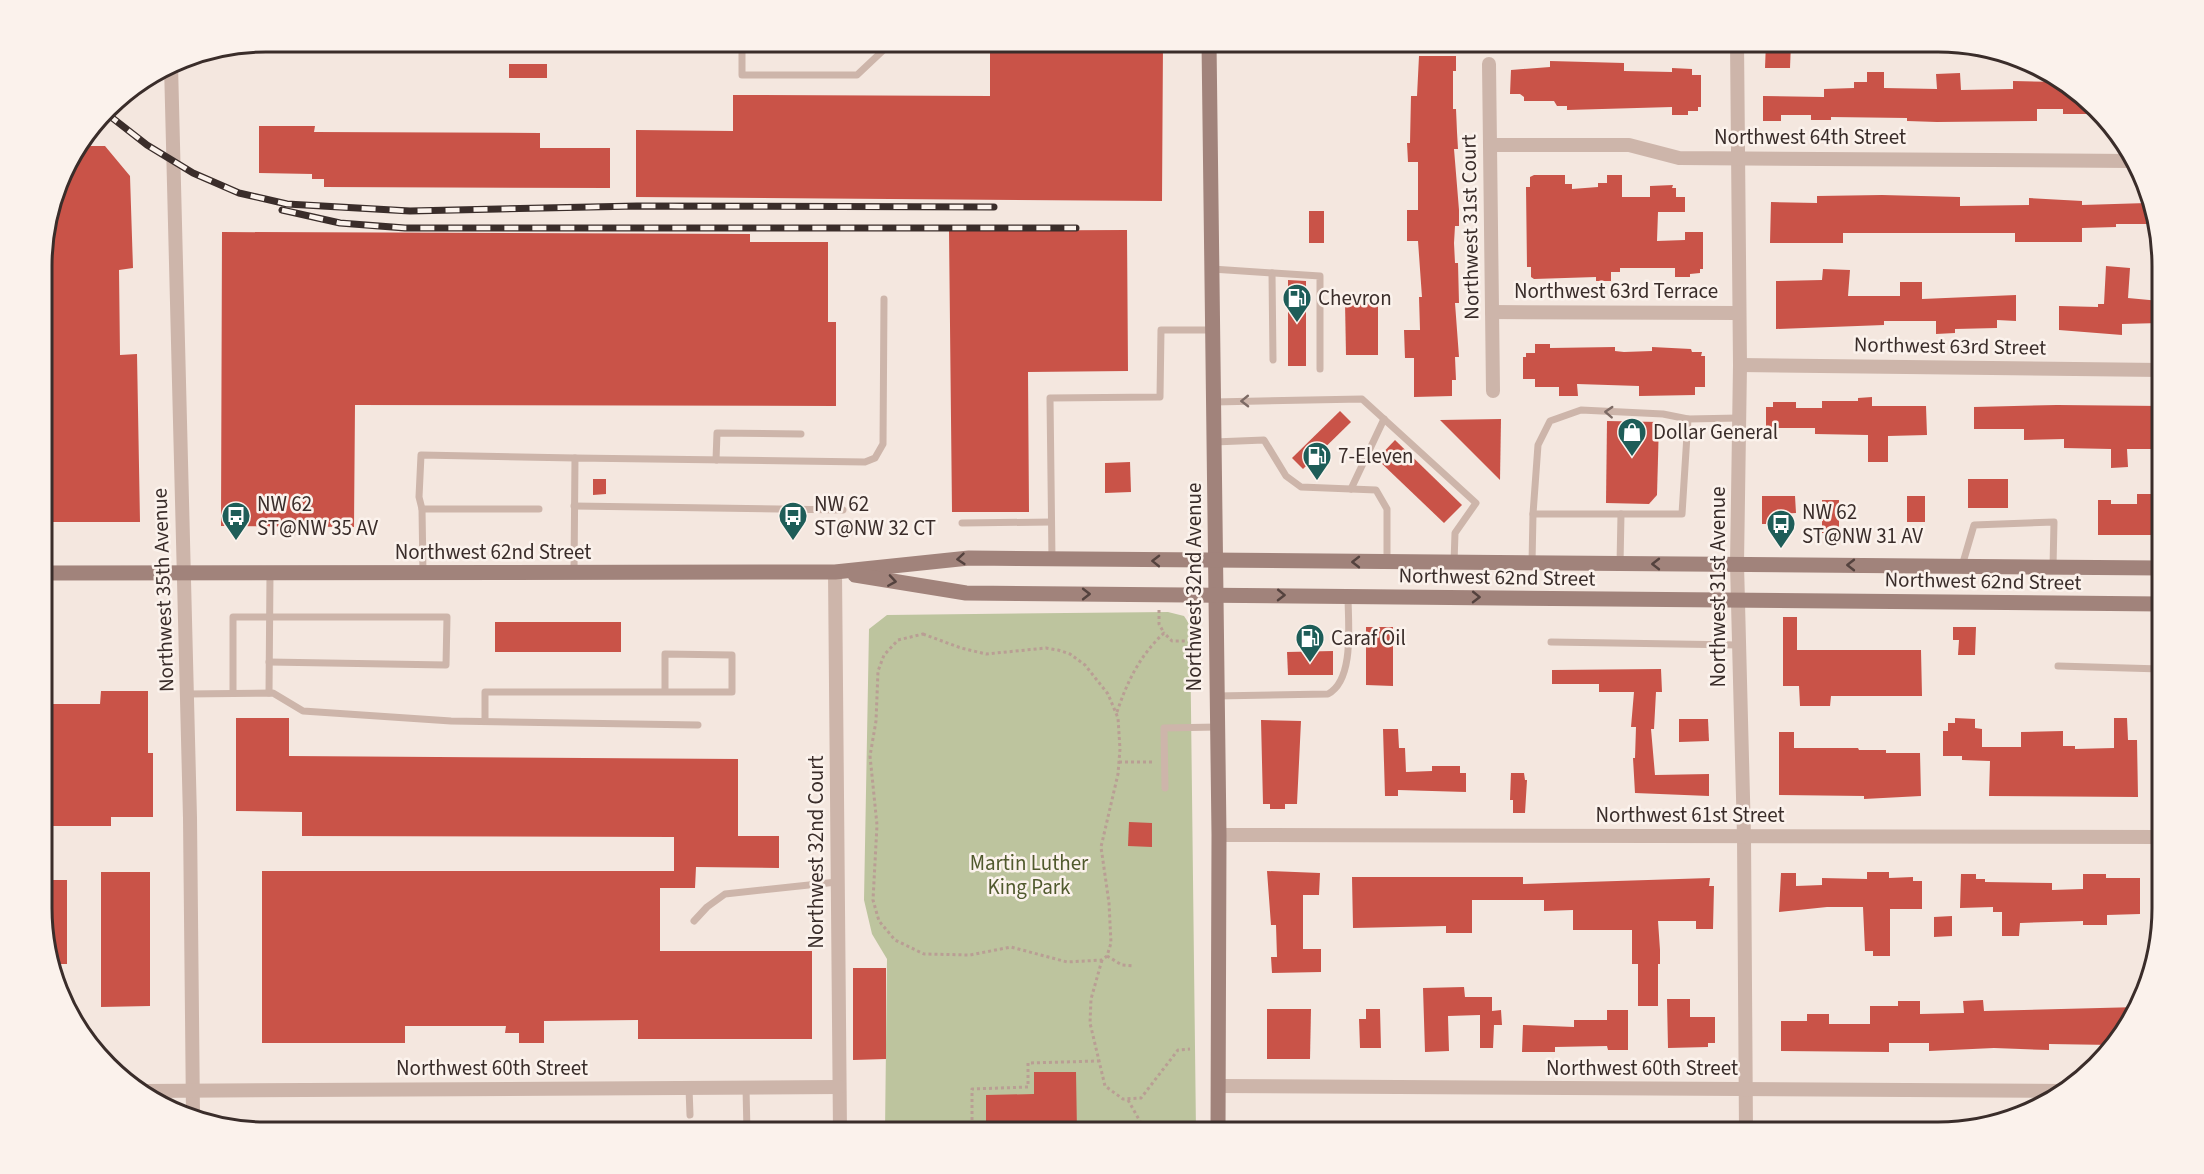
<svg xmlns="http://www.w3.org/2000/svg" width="2204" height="1174" font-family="'Source Sans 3',sans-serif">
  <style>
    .green { fill: #bdc49e }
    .building { fill: #c95348 }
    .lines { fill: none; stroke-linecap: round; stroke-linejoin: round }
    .path { stroke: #b99e94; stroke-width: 3; stroke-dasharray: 3 3; stroke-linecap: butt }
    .lane { stroke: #cdb5aa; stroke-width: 7 }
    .street { stroke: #cdb5aa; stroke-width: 14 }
    .secondary { stroke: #a1837b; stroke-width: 15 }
    .rail-casing { stroke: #3a2d2a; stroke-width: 7 }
    .rail { stroke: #fbf2ec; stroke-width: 4.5; stroke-dasharray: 14; stroke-linecap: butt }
    .oneway { stroke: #7c6a64 }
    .oneway2 { stroke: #54423e }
    .labels { text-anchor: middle; stroke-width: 5; stroke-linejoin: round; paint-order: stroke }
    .street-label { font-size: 21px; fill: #3a2d2a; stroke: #fbf2ec }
    .poi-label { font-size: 21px; fill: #3a2d2a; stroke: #fbf2ec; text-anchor: start }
    .park-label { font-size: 21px; fill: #50592d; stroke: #fbf2ec }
    .rim { fill: none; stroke: #3a2d2a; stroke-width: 3 }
  </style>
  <rect width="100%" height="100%" fill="#f4e7df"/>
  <!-- green -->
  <polygon class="green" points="1168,612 1184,616 1190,625 1196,1132 885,1132 887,959 872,934 864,900 869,629 887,615"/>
  <!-- building -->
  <g class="building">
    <polygon points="1046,42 1163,42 1162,201 636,197 636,130 733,131 733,95 990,96 990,45 1046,45"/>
    <polygon points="1766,42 1791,42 1790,68 1765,68"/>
    <polygon points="1419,56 1456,56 1456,71 1453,71 1453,109 1456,109 1457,132 1458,149 1454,149 1459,210 1459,226 1455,226 1454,243 1455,263 1458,263 1459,303 1455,303 1459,357 1455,357 1456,380 1452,380 1452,396 1414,397 1414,358 1405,358 1404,330 1420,330 1419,297 1422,297 1418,241 1407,241 1407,210 1418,210 1418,162 1408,162 1407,143 1410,143 1411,96 1417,96"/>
    <polygon points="1550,61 1624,63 1624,71 1672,72 1672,68 1692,69 1692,75 1701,75 1701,107 1698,107 1698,111 1688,111 1688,115 1672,115 1672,107 1567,110 1567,106 1557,106 1554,101 1524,101 1524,97 1520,94 1510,94 1511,70 1550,67"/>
    <rect x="509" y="64" width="38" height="14"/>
    <polygon points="1867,72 1884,72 1884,88 1937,89 1936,74 1960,73 1961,90 2013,89 2013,81 2063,82 2088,100 2088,114 2063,114 2063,109 2037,109 2037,121 1937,122 1907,121 1907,118 1831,117 1831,120 1811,120 1811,115 1781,115 1781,121 1763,121 1763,96 1824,97 1824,89 1854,88 1854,82 1867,82"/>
    <polygon points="259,126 315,126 314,132 540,133 540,148 610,148 610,188 324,187 324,179 312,179 312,174 259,173"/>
    <polygon points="81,146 105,146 130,176 133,268 119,270 120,355 137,354 140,522 43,522 43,251 65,167"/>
    <polygon points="1534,175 1565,175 1565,184 1572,184 1572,189 1598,187 1598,183 1607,183 1607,175 1622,175 1622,197 1650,197 1650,186 1673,185 1672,188 1676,188 1676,197 1685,197 1685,212 1658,212 1657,241 1685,240 1685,232 1703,232 1703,269 1700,269 1700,273 1690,274 1690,277 1675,277 1675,268 1620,268 1620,272 1611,272 1611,281 1596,281 1596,277 1534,279 1531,277 1531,267 1527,267 1526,187 1530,187 1530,177"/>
    <polygon points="1882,195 1960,197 1960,206 2029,205 2029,198 2082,201 2082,205 2147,203 2155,224 2116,224 2116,227 2082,228 2082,242 2015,242 2015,233 1843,233 1843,243 1770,243 1771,202 1817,203 1817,196"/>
    <rect x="1309" y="211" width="15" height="32"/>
    <polygon points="1127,230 1128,371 1028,372 1029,512 952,512 949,231"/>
    <polygon points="222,232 750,234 750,242 828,242 828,322 836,322 836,406 355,405 354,527 221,526"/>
    <polygon points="2106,266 2130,268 2128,298 2160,301 2160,323 2122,324 2122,335 2059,330 2059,306 2098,307 2098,304 2104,304"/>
    <polygon points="1823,269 1850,270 1848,296 1900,296 1900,282 1922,282 1922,299 2016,295 2016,321 1997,320 1997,328 1955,329 1955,333 1936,334 1936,321 1884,321 1884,325 1776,329 1776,281 1822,280"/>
    <polygon points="1288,280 1306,281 1306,366 1288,366"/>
    <polygon points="1345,302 1378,302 1378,355 1346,355"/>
    <polygon points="1535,344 1550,344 1550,348 1615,347 1615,351 1624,352 1652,351 1652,347 1691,349 1692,352 1702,352 1701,356 1705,356 1705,387 1695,387 1695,395 1639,396 1639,386 1577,384 1578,396 1559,396 1559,387 1535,387 1535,379 1523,379 1523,357 1526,357 1526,353 1535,353"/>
    <polygon points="1872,397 1872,406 1926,406 1927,435 1888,436 1888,462 1868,462 1868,435 1815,434 1815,428 1766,428 1766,407 1773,407 1773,402 1796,402 1796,408 1822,408 1822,401 1858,401 1858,398"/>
    <polygon points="2057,405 2161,406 2161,449 2127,449 2128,467 2111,468 2111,449 2064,448 2064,439 2024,440 2024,429 1974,429 1974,407"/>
    <polygon points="1340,411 1351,422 1303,469 1292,458"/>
    <polygon points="1501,419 1500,480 1440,420"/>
    <polygon points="1607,421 1659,422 1657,495 1649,504 1606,503"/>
    <polygon points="1395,440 1462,505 1444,523 1377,459"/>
    <polygon points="1130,462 1131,492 1105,493 1105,463"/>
    <polygon points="593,479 606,479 606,494 593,495"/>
    <rect x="1968" y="479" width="40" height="29"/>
    <polygon points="2137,494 2161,494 2161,535 2098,535 2098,500 2111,500 2111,504 2137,504"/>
    <polygon points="1762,496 1795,496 1796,513 1776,514 1776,524 1762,524"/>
    <rect x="1907" y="496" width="18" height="26"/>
    <rect x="1822" y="500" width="17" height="33"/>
    <polygon points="1783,617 1797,617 1797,650 1921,650 1922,696 1831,696 1830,706 1800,706 1799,686 1783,686"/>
    <rect x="495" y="622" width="126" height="30"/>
    <polygon points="1366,627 1393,627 1393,686 1366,685"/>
    <polygon points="1953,627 1976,627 1975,655 1958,655 1959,640 1953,640"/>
    <polygon points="1333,651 1333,675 1288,675 1287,652"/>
    <polygon points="1661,669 1662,692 1656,692 1654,729 1651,729 1655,775 1709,774 1709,796 1635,793 1633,758 1635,758 1636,727 1631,727 1634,692 1599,692 1599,684 1552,684 1552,670"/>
    <polygon points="101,691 148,691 148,753 153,753 153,817 111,817 111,826 44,826 43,704 100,704"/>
    <polygon points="236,718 289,718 289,756 738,759 738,836 779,836 779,868 696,867 695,888 660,888 660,951 812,951 812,1039 638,1039 638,1020 544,1021 544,1043 519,1043 519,1033 505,1033 506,1026 405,1026 405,1043 262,1043 262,871 674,871 674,837 302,836 302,812 236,811"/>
    <polygon points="1955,718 1975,719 1975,728 1982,729 1982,747 2021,747 2021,732 2063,731 2063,746 2075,746 2075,749 2114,748 2114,718 2127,718 2128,740 2137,740 2138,797 1989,796 1990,761 1962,760 1962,756 1943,756 1943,731 1948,731 1948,723 1955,723"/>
    <polygon points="1679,719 1708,719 1709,741 1679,742"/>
    <polygon points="1261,720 1301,721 1297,804 1285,804 1285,809 1270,809 1270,804 1263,804"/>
    <polygon points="1383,729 1398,729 1399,748 1405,748 1406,772 1432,771 1432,766 1460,766 1460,773 1466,773 1466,792 1398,790 1398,796 1385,796"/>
    <polygon points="1779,732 1794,732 1794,748 1858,748 1859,750 1886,750 1886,753 1920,753 1921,796 1864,799 1864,796 1779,795"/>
    <polygon points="1511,773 1524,773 1525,780 1527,780 1525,813 1513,813 1513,800 1510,800"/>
    <polygon points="1129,822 1152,823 1152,847 1128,846"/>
    <polygon points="1267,871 1320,873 1319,895 1303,895 1303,949 1321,949 1321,972 1272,973 1271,957 1277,957 1276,925 1271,925"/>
    <polygon points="101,872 150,872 150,1006 101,1007"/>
    <polygon points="1867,872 1889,872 1889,878 1913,877 1913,881 1922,881 1922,909 1890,909 1890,956 1873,956 1873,951 1865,951 1863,907 1827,907 1779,912 1781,873 1796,873 1796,886 1822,885 1822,878 1867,879"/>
    <polygon points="1961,874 1976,874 1976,879 1985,879 1985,882 2052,883 2052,890 2083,889 2083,874 2106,874 2106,878 2140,878 2140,914 2107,915 2107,925 2083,925 2083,921 2020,923 2019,936 2002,936 2002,912 1993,912 1993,907 1960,908"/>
    <polygon points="1352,877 1523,877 1523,884 1710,878 1709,886 1714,886 1713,929 1696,929 1696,921 1658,921 1660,950 1660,964 1658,964 1658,1006 1638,1006 1638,964 1632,964 1632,930 1573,930 1573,910 1544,911 1544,900 1472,900 1472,933 1446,933 1446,926 1353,928"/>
    <polygon points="51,880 67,880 67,964 51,964 44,937 44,933 51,933"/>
    <polygon points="1952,916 1952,936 1934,937 1934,917"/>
    <polygon points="853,968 886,968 886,1059 853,1060"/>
    <polygon points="1464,987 1465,997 1492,997 1492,1011 1501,1010 1502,1025 1494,1025 1493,1048 1480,1048 1480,1015 1448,1016 1449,1051 1425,1052 1423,988"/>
    <polygon points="1667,999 1690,999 1690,1017 1715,1017 1715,1043 1708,1043 1708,1047 1668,1048"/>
    <polygon points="1983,1000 1984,1011 2139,1007 2113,1045 2049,1044 2049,1050 1994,1048 1929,1051 1929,1043 1889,1043 1889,1052 1781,1051 1781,1021 1807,1021 1807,1014 1829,1014 1829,1024 1870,1024 1870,1006 1898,1006 1898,1001 1920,1001 1920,1014 1964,1013 1963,1001"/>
    <polygon points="1267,1009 1311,1009 1310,1059 1267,1059"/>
    <polygon points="1366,1009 1380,1009 1381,1048 1360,1048 1359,1019 1366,1019"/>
    <polygon points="1607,1010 1628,1010 1628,1050 1608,1050 1607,1046 1555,1047 1555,1052 1522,1052 1523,1025 1574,1027 1574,1020 1607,1020"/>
    <polygon points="1034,1072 1076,1072 1077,1132 986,1131 986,1095 1034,1094"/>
  </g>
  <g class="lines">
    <!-- path -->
    <g class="path">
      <polyline points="1159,610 1159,624 1164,633"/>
      <polygon points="923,634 961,648 986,654 1046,648 1058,650 1070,654 1085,665 1108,694 1118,718 1120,749 1118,774 1101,847 1109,903 1111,943 1107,956 1102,960 1067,962 1011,947 970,955 924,954 895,940 879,921 873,900 877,825 870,756 876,721 878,671 884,655 898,640"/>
      <path d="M1117 712C1127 682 1140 655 1164 633L1172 641H1187"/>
      <polyline points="1119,762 1153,762"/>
      <polyline points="1107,956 1122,965 1134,966"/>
      <polyline points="1102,960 1091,999 1090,1023 1105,1086 1123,1099 1141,1098 1178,1050 1190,1049"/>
      <polyline points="1128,1100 1146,1132"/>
      <polyline points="972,1132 972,1089 1028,1087 1028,1063 1098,1061"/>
    </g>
    <!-- lane -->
    <g class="lane">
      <polyline points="742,42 742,75 857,75 892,42"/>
      <polyline points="1212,269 1320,276 1320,369"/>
      <polyline points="1272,273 1273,360"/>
      <polyline points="1214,402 1362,399 1476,503 1455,533 1454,563"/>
      <polyline points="1214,442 1264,440 1286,476 1301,487 1376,490 1387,509 1387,562"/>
      <polyline points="716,460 717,433 801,434"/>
      <polyline points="1351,489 1384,419"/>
      <polyline points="574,506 843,510"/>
      <polyline points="422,509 419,497 421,455 575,458"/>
      <polyline points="1533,514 1538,445 1550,421 1581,410 1663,414 1688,419"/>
      <polyline points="962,523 1051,522"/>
      <polyline points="1052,559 1050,398 1160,397 1161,330 1212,330"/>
      <polyline points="1532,563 1533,514 1682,514 1688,419 1739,418"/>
      <polyline points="1620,564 1621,514"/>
      <polyline points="1962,566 1974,525 2054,522 2053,567"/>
      <polyline points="574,572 575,458 865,462 875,458 883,444 884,299"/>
      <polyline points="423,573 422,509 539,509"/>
      <polyline points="1551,642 1739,645"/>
      <polyline points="2058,666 2161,669"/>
      <polyline points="233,693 233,617 447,617 446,665 269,662"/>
      <polyline points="269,693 270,574"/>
      <polyline points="187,694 273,693 303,711 451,721 698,725"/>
      <path d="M1216 696 1328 694C1355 680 1348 622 1348 596"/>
      <polyline points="485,721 485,692 732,692 732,655 665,654 665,692"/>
      <polyline points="1165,788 1164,728 1217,727"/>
      <polyline points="694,921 707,907 725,894 837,882"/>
      <polyline points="689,1088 690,1115"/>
      <polyline points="746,1088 747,1132"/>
    </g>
    <!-- street -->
    <g class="street">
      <polyline points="1737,42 1740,365 1737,564 1744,836 1746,1132"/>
      <polyline points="1489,64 1493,391"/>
      <polyline points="171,65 190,818 193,1115"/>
      <polyline points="1490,145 1629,145 1679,158 2131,161"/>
      <polyline points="1492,312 1739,313"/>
      <polyline points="1740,365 2160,370"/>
      <polyline points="835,572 840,1132"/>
      <polyline points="1219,835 2162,837"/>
      <polyline points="1218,1086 2066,1091"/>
      <polyline points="145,1091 839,1087"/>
    </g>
    <!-- secondary -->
    <g class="secondary">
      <polyline points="1209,42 1219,835 1218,1132"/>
      <polyline points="43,573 835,572 969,558 2161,568"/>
      <polyline points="855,575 966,593 2161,604"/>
    </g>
    <!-- rail casing -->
    <g class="rail-casing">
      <g id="rail">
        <polyline points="106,113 147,145 193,173 239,193 287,204 410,211 637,206 994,207"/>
        <polyline points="282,210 340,223 405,228 1076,228"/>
      </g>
    </g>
    <!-- rail -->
    <use href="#rail" class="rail"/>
  </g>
  <!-- one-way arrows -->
  <defs><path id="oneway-chevron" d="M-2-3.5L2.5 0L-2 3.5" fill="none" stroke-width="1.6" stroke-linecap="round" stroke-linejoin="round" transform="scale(1.5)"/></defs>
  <g class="oneway">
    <use href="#oneway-chevron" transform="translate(1245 401) rotate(179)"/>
    <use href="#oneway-chevron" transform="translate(1609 412) rotate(-177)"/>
  </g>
  <g class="oneway2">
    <use href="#oneway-chevron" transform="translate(961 559) rotate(175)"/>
    <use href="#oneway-chevron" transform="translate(1156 561) rotate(-179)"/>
    <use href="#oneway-chevron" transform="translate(1356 562) rotate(-180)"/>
    <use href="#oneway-chevron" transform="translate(1656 564) rotate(-180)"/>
    <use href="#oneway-chevron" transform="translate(1851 565) rotate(-180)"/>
    <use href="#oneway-chevron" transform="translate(892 581) rotate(9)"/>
    <use href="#oneway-chevron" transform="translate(1086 594)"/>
    <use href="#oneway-chevron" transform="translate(1281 595) rotate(1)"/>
    <use href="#oneway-chevron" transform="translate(1476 597) rotate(1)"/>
  </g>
  <!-- icons -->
  <defs>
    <g id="fuel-pin" transform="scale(1.5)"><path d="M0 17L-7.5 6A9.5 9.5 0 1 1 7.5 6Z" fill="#1e5d58" stroke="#fbf2ec"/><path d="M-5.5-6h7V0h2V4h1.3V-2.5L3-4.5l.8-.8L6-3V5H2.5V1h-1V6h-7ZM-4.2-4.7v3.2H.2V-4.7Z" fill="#fff"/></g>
    <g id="shop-pin" transform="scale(1.5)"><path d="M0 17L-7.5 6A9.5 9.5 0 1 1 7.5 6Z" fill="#1e5d58" stroke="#fbf2ec"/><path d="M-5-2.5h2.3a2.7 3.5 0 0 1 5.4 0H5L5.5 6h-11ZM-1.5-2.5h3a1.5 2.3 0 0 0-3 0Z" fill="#fff"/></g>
    <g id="bus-pin" transform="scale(1.5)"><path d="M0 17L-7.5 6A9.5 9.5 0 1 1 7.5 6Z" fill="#1e5d58" stroke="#fbf2ec"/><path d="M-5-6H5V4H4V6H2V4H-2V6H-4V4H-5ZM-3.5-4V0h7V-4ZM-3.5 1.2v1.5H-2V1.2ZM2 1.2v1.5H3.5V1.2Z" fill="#fff"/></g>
  </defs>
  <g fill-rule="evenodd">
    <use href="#fuel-pin" x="1297" y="298"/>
    <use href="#shop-pin" x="1632" y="432"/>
    <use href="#fuel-pin" x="1317" y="456"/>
    <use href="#bus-pin" x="236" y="516"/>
    <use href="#bus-pin" x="793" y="516"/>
    <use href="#bus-pin" x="1781" y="524"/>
    <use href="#fuel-pin" x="1310" y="638"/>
  </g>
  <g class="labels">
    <!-- street labels -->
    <g class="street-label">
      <text x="1810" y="144">Northwest 64th Street</text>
      <text transform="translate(1470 227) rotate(-91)" y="7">Northwest 31st Court</text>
      <text x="1616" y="298">Northwest 63rd Terrace</text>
      <text transform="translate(1950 346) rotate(1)" y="7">Northwest 63rd Street</text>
      <text x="493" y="559">Northwest 62nd Street</text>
      <text transform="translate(1497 577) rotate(1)" y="7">Northwest 62nd Street</text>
      <text transform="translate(1983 581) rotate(1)" y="7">Northwest 62nd Street</text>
      <text transform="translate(1194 587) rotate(-90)" y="7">Northwest 32nd Avenue</text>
      <text transform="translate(1718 587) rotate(-90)" y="7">Northwest 31st Avenue</text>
      <text transform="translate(163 590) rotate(-92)" y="7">Northwest 35th Avenue</text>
      <text x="1690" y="822">Northwest 61st Street</text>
      <text transform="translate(816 852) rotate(-90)" y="7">Northwest 32nd Court</text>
      <text x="492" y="1075">Northwest 60th Street</text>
      <text x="1642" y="1075">Northwest 60th Street</text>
    </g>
    <!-- poi labels -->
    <g class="poi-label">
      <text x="1318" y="305">Chevron</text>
      <text x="1653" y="439">Dollar General</text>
      <text x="1338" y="463">7-Eleven</text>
      <text x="257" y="511">NW 62<tspan x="257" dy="24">ST@NW 35 AV</tspan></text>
      <text x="814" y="511">NW 62<tspan x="814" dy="24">ST@NW 32 CT</tspan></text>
      <text x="1802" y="519">NW 62<tspan x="1802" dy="24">ST@NW 31 AV</tspan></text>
      <text x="1331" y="645">Caraf Oil</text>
    </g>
    <!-- park labels -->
    <g class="park-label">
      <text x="1029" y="870">Martin Luther<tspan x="1029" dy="24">King Park</tspan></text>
    </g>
  </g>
  <!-- crop -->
  <path d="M0 0H2204V1174H0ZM266 52H1938A214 214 0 0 1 2152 266V908A214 214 0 0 1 1938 1122H266A214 214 0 0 1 52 908V266A214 214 0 0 1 266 52Z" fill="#fbf2ec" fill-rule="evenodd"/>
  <path class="rim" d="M266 52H1938A214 214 0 0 1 2152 266V908A214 214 0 0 1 1938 1122H266A214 214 0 0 1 52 908V266A214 214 0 0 1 266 52Z"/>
</svg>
